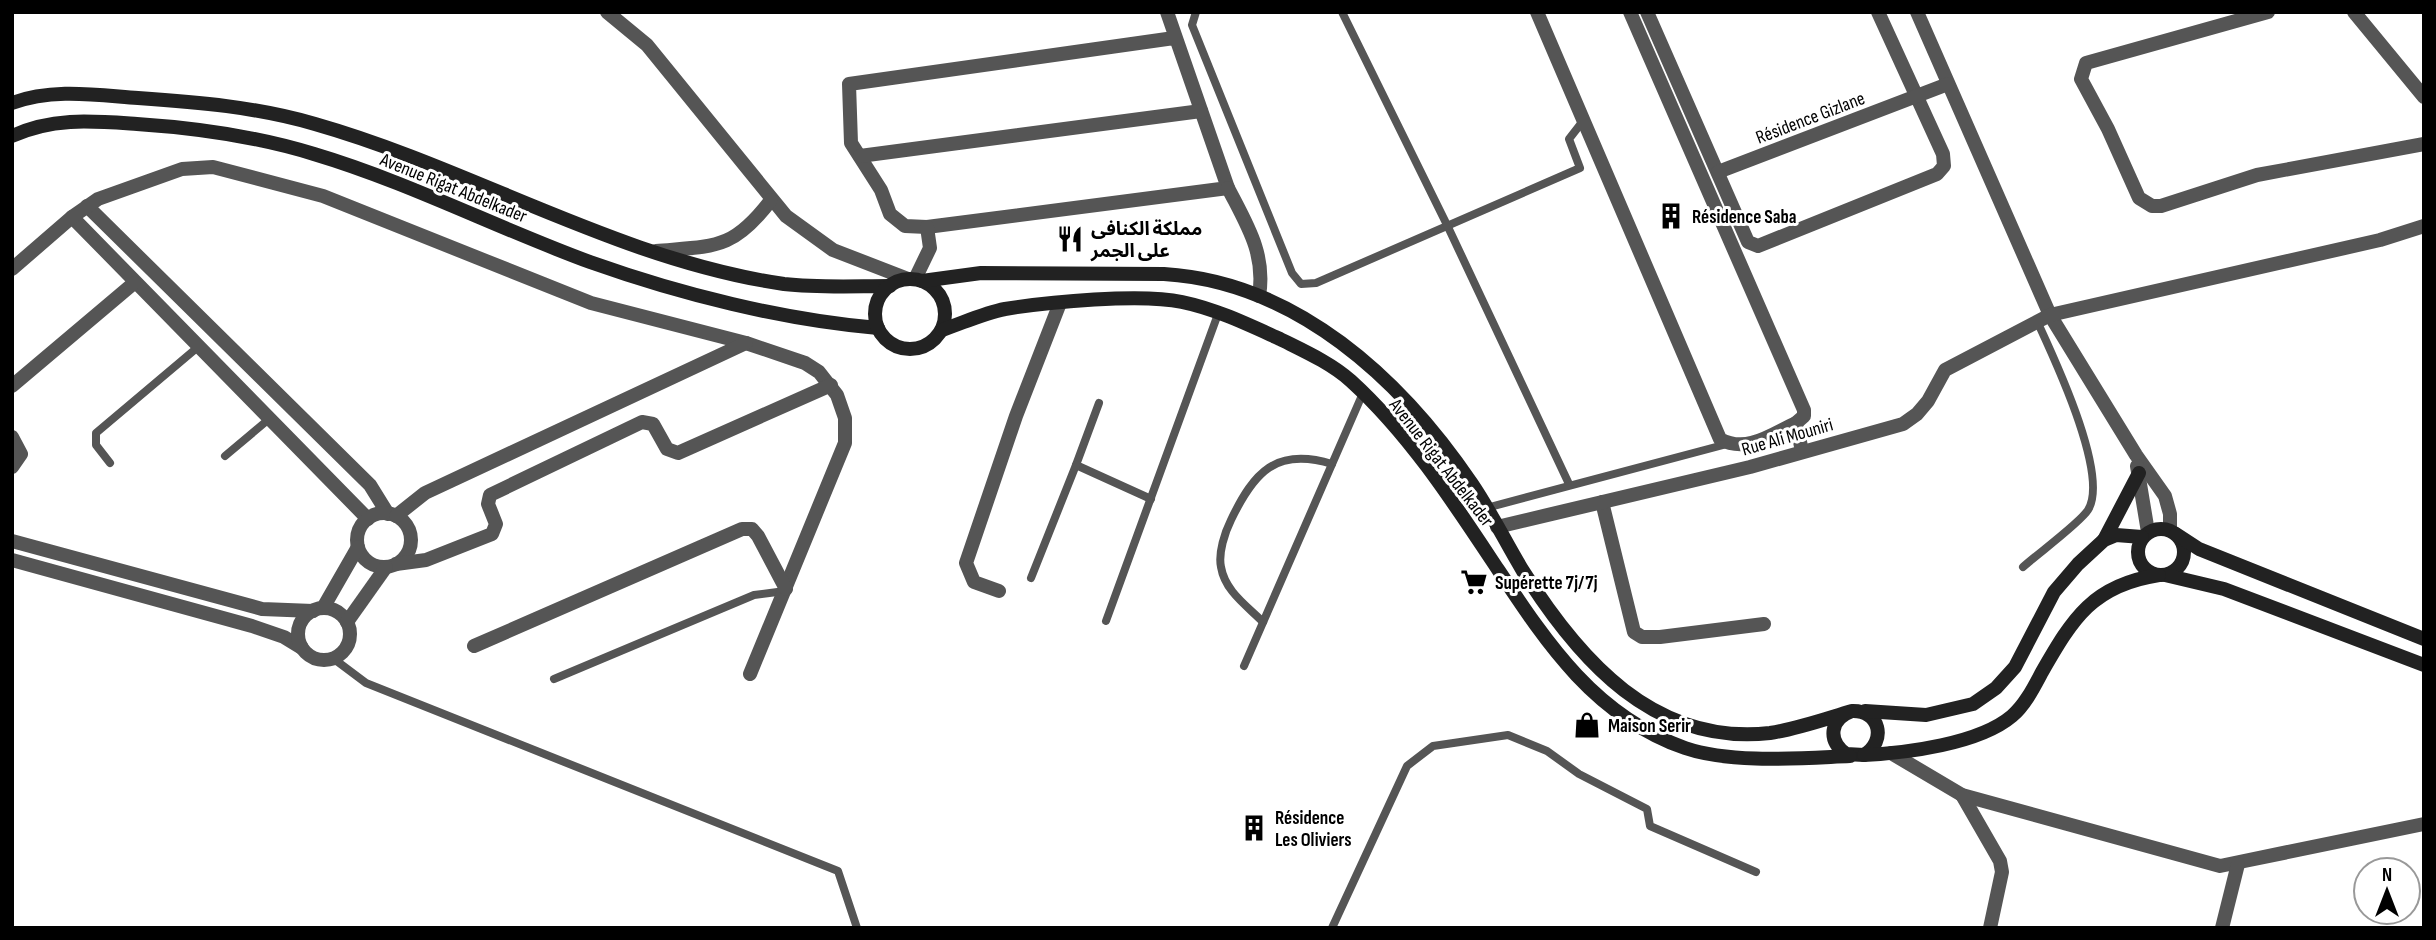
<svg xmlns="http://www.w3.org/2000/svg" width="2436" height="940" font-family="'Sofia Sans Condensed','Noto Sans Arabic',sans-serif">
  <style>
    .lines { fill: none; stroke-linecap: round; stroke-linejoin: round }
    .lane { stroke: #555; stroke-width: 8 }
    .street { stroke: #555; stroke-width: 14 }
    .secondary { stroke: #222; stroke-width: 14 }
    .labels { text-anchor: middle; stroke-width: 6; stroke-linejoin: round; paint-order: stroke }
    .street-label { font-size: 19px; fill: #000; stroke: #fff }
    .poi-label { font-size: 19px; font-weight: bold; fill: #000; stroke: #fff; text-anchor: start }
  </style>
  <rect width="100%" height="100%" fill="#fff"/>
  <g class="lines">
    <!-- lane -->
    <g class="lane">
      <polyline points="1196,12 1192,25 1292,273 1301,284 1316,283 1580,168 1569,139 1583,121"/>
      <polyline points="1342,12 1448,227 1569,484"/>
      <polyline points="1099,403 1076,465 1151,499"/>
      <polyline points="225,456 269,419"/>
      <polyline points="110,463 96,445 96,433 198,347"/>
      <polyline points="1486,508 1727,444"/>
      <path d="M2023 567C2036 555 2080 523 2088 510 2110 475 2053 356 2037 321"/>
      <polyline points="1031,578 1076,465"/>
      <polyline points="1106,621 1218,314"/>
      <path d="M1263 622C1246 605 1225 591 1221 567 1218 553 1225 532 1231 520 1254 472 1276 447 1332 464"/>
      <polyline points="334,659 366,683 838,871 857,928"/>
      <polyline points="1244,666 1363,393"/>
      <polyline points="554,679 754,595 785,591"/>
      <polyline points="1332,928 1407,766 1433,746 1508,735 1547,751 1579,774 1647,809 1650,826 1756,872"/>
    </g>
    <!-- street -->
    <g class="street">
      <polyline points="607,12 647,45 786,216 833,250 908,279"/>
      <polyline points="1167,12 1228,188 927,227 905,226 890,214 881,190 851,143 849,84 1174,38"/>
      <path d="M1537 12 1720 439C1747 454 1772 434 1796 423"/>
      <polyline points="1630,12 1804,410 1804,416 1796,423 1802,451"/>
      <polyline points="1647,12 1748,242 1758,246 1937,174 1944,166 1943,154 1878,12"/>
      <polyline points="1917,12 2050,315 2136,455 2165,496 2170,514 2170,530"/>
      <polyline points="2268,12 2086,63 2081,79 2108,129 2139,198 2152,206 2161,206 2257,175 2424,144"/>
      <polyline points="2354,12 2424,97"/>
      <polyline points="860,156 1201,111"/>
      <polyline points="1718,172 1948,84"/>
      <path d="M1228 188C1247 225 1266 254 1259 296"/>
      <polyline points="87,206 370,485 388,514"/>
      <polyline points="72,217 368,519"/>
      <path d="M656 251C715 246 733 250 771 200"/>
      <polyline points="12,269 72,217 98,199 182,169 213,167 323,196 591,303 746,343 805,363 819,372 837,395 845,418 845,443 750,674"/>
      <polyline points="915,279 930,248 927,227"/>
      <polyline points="12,386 134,283"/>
      <polyline points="12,437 21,454 12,467"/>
      <polyline points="2137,466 2148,532"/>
      <polyline points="1602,502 1634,632 1642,637 1660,637 1764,624"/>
      <circle cx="384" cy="540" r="27"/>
      <polyline points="396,516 425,493 746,343"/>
      <polyline points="1497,527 1750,467 1903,424 1917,414 1928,401 1945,370 2050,315 2380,240 2424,226"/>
      <polyline points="12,541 262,609 313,611"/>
      <polyline points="12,560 252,626 284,637 302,648"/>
      <polyline points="396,564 426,560 492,534 496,524 488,504 490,495 642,422 653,424 667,449 678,453 831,385"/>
      <polyline points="999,591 974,582 966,563 1016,416 1060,303"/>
      <circle cx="324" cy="634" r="26"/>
      <polyline points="323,608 358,547"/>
      <polyline points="347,622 386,567"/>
      <polyline points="474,646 742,529 752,529 758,536 786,589"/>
      <polyline points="1891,753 1962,795 2220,866 2424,824"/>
      <polyline points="1962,795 2000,861 2002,872 1990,928"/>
      <polyline points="2222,928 2238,864"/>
    </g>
    <!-- secondary -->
    <g class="secondary">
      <path d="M12 103C53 88 96 95 138 98 197 102 257 107 315 124 473 169 619 260 784 284 819 288 855 286 890 286"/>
      <path d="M12 136C53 117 93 121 137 124 197 128 256 136 314 154 408 182 497 228 590 262 680 294 783 320 878 328"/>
      <circle cx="910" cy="314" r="35"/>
      <path d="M922 281 981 273 1164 274C1296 282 1401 379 1472 484 1491 512 1506 543 1523 571 1579 660 1654 746 1770 733 1797 729 1825 719 1852 711 1880 710 1887 741 1864 755L1846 754C1827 740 1830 719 1852 711"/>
      <path d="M942 330C963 323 984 313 1005 309 1048 302 1141 293 1182 302 1216 309 1249 325 1280 339 1304 351 1331 363 1351 381 1407 432 1450 497 1491 559 1543 637 1591 715 1685 748 1732 764 1801 758 1850 756"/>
      <circle cx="2161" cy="552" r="23"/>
      <polyline points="2176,534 2199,549 2424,639"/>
      <polyline points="2104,540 2139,473"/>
      <polyline points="2165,575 2224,589 2424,665"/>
      <polyline points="1865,711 1926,715 1973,704 1996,688 2015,667 2054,592 2078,564 2104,540 2116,535 2142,537"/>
      <path d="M1864 755C1906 753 1979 744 2012 716 2025 705 2034 687 2042 672 2073 618 2093 585 2159 575"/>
    </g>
  </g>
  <!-- icons -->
  <defs>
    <g id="building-bare" transform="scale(2.1)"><path d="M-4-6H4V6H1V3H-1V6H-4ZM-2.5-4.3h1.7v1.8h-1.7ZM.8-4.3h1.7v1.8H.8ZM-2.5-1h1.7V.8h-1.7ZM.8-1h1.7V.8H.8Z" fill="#000" stroke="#fff" stroke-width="2.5" paint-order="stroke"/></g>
    <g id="restaurant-bare" transform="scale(2.1)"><path d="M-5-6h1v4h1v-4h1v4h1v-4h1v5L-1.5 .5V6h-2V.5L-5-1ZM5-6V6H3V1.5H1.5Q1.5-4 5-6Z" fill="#000" stroke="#fff" stroke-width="2.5" paint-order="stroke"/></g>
    <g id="supermarket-bare" transform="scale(2.1)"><path d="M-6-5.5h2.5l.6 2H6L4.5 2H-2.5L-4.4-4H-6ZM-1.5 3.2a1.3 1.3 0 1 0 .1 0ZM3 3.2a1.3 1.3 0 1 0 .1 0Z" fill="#000" stroke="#fff" stroke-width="2.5" paint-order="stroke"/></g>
    <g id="shop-bare" transform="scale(2.1)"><path d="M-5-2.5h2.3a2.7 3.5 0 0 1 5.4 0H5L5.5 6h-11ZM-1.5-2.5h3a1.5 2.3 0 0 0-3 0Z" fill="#000" stroke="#fff" stroke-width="2.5" paint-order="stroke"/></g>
  </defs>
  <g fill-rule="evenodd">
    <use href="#building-bare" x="1671" y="216"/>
    <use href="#restaurant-bare" x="1070" y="239"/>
    <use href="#supermarket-bare" x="1474" y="582"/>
    <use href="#shop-bare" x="1587" y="725"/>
    <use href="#building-bare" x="1254" y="828"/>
  </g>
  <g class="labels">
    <!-- street labels -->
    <g class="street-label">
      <text transform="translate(1810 117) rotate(-21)" y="7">Résidence Gizlane</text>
      <text transform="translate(454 187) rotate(22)" y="7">Avenue Rigat Abdelkader</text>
      <text transform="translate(1787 436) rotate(-16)" y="7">Rue Ali Mouniri</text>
      <text transform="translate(1442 462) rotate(52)" y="7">Avenue Rigat Abdelkader</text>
    </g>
    <!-- poi labels -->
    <g class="poi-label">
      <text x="1692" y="223">Résidence Saba</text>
      <text x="1091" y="235">مملكة الكنافى<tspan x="1091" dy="22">على الجمر</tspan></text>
      <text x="1495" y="589">Supérette 7j/7j</text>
      <text x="1608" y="732">Maison Serir</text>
      <text x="1275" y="824">Résidence<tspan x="1275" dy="22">Les Oliviers</tspan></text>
    </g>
  </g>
  <!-- border -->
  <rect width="2436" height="940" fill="none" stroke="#000000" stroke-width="28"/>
  <!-- north arrow -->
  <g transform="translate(2387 891)"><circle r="33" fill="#ffffff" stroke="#999999" stroke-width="2"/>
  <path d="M0-5L12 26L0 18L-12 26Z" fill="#000000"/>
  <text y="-10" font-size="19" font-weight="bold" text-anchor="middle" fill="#000000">N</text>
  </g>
</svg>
